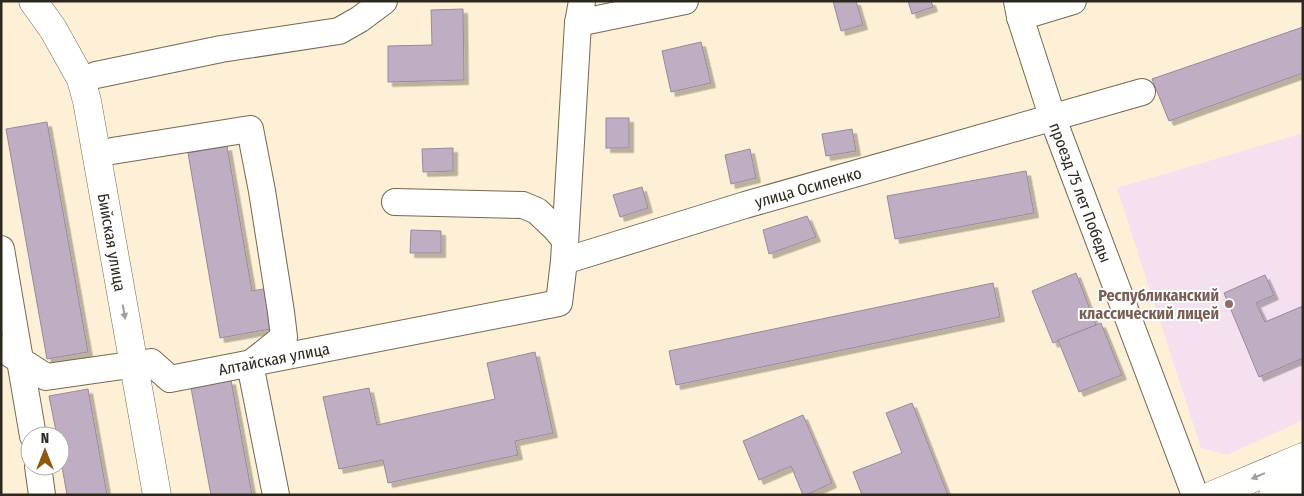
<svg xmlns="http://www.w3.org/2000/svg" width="1304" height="496" font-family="'Fira Sans Condensed',sans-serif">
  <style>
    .education { fill: #f5e0ef }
    .building { fill: #bfadc3; stroke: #99889d; filter: url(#shadow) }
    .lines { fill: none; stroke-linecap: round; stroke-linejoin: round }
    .minor-casing { stroke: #746852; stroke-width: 28 }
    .major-casing { stroke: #746852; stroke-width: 29 }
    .minor { stroke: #fff; stroke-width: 26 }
    .major { stroke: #fff; stroke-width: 28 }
    .oneway { fill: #a09e9a }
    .education-dot { fill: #8d6e63; stroke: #fff; stroke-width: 2 }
    .labels { text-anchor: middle; stroke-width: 4; stroke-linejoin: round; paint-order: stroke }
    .street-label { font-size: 16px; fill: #2d281e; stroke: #fff }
    .education-label { font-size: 16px; font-weight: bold; fill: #785e54; stroke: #fff; text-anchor: end }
  </style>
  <defs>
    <filter id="shadow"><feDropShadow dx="4.5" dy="4.5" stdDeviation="0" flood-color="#0004"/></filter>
  </defs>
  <rect width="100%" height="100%" fill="#fef0d6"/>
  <!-- education -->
  <polygon class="education" points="1303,133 1303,420 1227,455 1201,448 1117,188"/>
  <!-- building -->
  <g class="building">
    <polygon points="833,1 856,1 863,25 841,31"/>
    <polygon points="908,1 931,1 933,7 912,14"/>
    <polygon points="463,9 464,80 388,82 388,46 432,45 431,10"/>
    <polygon points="1303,27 1303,73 1169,121 1152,79"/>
    <polygon points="701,42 711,83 671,92 662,51"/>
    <rect x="606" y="118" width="23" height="30"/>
    <polygon points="47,122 88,352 47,359 6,129"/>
    <polygon points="852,129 856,151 826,156 822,134"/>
    <polygon points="227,146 252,291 269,288 276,328 220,338 188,153"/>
    <polygon points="453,148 453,171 423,172 422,149"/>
    <polygon points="750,149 756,178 731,184 725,155"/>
    <polygon points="1026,171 1034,213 895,239 887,196"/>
    <polygon points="642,187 648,208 620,217 613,195"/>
    <polygon points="807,216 816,237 769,254 763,230"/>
    <polygon points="411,230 441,231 441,253 410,253"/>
    <polygon points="1076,273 1096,325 1053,343 1032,291"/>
    <polygon points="1265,275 1274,295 1256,303 1265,322 1303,306 1303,358 1259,377 1224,293"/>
    <polygon points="993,283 1000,317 676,385 669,351"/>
    <polygon points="1101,323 1122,375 1079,392 1058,340"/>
    <polygon points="535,352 553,433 515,441 518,455 388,483 383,460 339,469 323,397 369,388 377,425 495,399 487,363"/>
    <polygon points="231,380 252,495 211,495 191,388"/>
    <polygon points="88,389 107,495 67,495 60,455 60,436 57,436 49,396"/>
    <polygon points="912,403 948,495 862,495 853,472 902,453 886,413"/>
    <polygon points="803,415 832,483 806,495 803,495 791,466 759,480 743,441"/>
  </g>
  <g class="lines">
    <!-- minor casing -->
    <g class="minor-casing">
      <g id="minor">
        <path id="s1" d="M1017 1 1020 17 1053 119 1195 495"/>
        <polyline points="1020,17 1073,1"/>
        <polyline points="578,23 685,1"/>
        <polyline points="96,75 221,49 339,31 360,19 384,1"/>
        <polyline points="112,151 250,129 262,191 281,312 284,337 250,364 276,495"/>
        <polyline points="395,202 523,205 537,211 555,228 565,240"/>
        <polyline points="1,249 33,436"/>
        <path id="s2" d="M564 261 745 205 1142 92"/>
        <path id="s3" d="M1 348 46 377 151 362 170 379 559 303 564 261 578 23 582 1"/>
        <polyline points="38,466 42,495"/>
      </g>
    </g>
    <!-- major casing -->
    <g class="major-casing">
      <g id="major">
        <path id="s4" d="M33 1 53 29 81 79 87 101 157 495"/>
        <polyline points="1213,495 1303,457"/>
        <polyline points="1273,495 1303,482"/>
      </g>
    </g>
    <!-- minor -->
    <use href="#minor" class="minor"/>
    <!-- major -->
    <use href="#major" class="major"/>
  </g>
  <!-- one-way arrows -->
  <defs><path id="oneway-solid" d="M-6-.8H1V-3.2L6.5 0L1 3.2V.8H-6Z" transform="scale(1.25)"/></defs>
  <g class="oneway">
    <use href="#oneway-solid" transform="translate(124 312) rotate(80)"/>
    <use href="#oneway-solid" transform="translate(1258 476) rotate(157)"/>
  </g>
  <!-- markers -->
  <circle class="education-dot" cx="1229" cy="304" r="5"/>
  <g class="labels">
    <!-- street labels -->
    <g class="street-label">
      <text dy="6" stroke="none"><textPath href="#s2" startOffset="255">улица Осипенко</textPath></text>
      <text dy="6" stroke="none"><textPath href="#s1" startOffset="202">проезд 75 лет Победы</textPath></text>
      <text dy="6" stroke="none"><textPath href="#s4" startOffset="258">Бийская улица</textPath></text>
      <text dy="6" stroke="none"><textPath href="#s3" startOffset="291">Алтайская улица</textPath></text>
    </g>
    <!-- education labels -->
    <g class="education-label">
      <text x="1219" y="301">Республиканский<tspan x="1219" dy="18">классический лицей</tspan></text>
    </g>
  </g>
  <!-- border -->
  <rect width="1304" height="496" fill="none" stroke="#2d281e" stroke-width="5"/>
  <!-- north arrow -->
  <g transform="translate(45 451)"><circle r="24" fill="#ffffff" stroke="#aba9a5"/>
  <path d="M0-4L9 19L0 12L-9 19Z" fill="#8f5610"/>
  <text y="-8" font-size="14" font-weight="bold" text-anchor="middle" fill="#2d281e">N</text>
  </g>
</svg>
